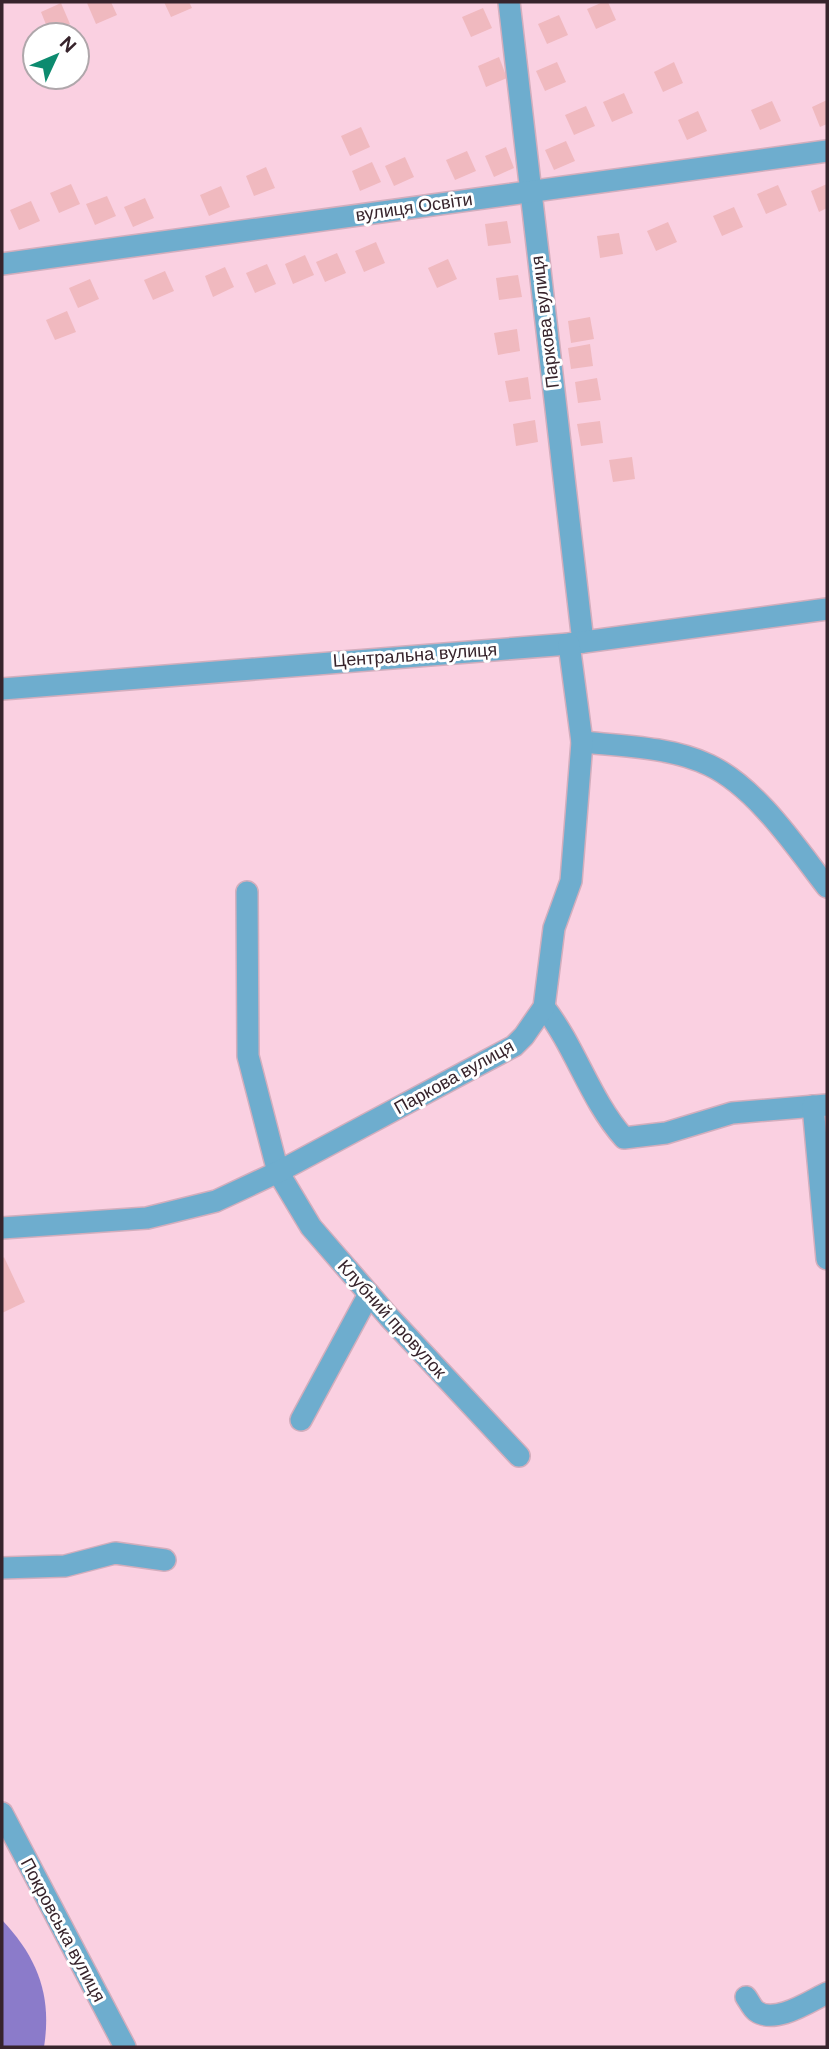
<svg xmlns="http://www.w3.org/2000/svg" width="829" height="2049" font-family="'DM Sans',sans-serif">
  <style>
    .water { fill: #8b7bca }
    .building { fill: #f0b9bf }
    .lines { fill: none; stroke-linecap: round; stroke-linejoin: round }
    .minor-casing { stroke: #d3aebd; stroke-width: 24 }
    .minor { stroke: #6eadce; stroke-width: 21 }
    .labels { text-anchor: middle; stroke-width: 6; stroke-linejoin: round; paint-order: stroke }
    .street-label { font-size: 18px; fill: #37242c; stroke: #fff }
  </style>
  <rect width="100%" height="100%" fill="#fad0e1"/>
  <!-- water -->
  <path class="water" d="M2 1920C38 1958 52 1996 44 2047H2Z"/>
  <!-- building -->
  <g class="building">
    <polygon points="91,2 111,2 117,15 96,24 87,3"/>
    <polygon points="164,2 189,2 192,8 171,17"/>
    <polygon points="603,2 608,2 616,20 596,29 587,9"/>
    <polygon points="61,3 70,24 49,32 41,12"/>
    <polygon points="483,8 492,28 471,37 462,17"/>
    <polygon points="559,15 568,35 547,44 538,24"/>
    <polygon points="499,57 507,78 486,87 478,66"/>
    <polygon points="557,62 566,82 545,91 536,71"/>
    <polygon points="674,62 683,83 663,92 654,72"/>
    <polygon points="624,93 633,113 612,122 603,102"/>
    <polygon points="827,100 827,124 820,127 812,107"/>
    <polygon points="772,101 781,121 760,130 751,110"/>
    <polygon points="586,106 595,126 574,135 565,115"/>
    <polygon points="698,111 707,131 687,140 678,120"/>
    <polygon points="361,127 370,147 350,156 341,136"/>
    <polygon points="566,141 575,161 554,170 545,150"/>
    <polygon points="506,147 514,168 494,177 485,156"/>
    <polygon points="467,151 476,171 455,180 446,160"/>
    <polygon points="405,157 414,177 394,186 385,166"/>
    <polygon points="372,162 381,182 360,191 352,171"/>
    <polygon points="266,167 275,188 254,196 246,176"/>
    <polygon points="71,184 80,204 59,213 50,193"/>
    <polygon points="827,184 827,208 819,212 811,191"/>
    <polygon points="778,185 787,205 766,214 757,194"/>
    <polygon points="221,186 230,207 209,216 200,195"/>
    <polygon points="107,196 116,216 95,225 86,204"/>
    <polygon points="145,198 154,218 133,227 124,207"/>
    <polygon points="31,201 40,221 19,230 10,210"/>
    <polygon points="734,207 743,227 722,236 713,216"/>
    <polygon points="507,221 511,243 488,246 485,224"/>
    <polygon points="668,222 677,242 656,251 647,231"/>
    <polygon points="619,233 623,254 600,258 597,236"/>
    <polygon points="376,242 385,263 364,272 355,251"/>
    <polygon points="337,253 346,273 325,282 316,262"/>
    <polygon points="305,255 314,275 293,284 285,264"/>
    <polygon points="448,259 457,279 437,288 428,268"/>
    <polygon points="267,264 276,284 255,293 246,273"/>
    <polygon points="225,267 234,287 213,297 205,276"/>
    <polygon points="165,271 174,291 153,300 144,280"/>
    <polygon points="518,275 522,297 499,300 496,278"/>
    <polygon points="90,279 99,299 78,308 69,288"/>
    <polygon points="67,311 76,332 55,340 46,320"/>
    <polygon points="590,317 594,339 571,343 568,321"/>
    <polygon points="517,329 520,351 498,355 494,333"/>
    <polygon points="590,344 593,366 571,369 568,348"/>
    <polygon points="528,377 531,399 509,402 505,381"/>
    <polygon points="597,378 601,400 578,403 575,382"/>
    <polygon points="535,420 538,442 516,446 513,424"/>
    <polygon points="600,421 603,443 581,446 577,424"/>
    <polygon points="632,457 635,479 613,482 609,460"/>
    <polygon points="4,1257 25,1302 2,1313 2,1259"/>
  </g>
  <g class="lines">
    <!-- minor casing -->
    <g class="minor-casing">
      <g id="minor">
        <polyline points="509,2 583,642"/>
        <polyline points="2,264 827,151"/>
        <polyline points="2,689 569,644 827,609"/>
        <path d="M582 742C623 746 671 747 709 765 756 787 796 847 827 887"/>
        <polyline points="247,892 248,1056 278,1172 311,1227 389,1317 519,1456"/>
        <path d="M544 1007C576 1048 590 1100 624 1138L666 1133 732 1113 827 1105"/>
        <polyline points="813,1106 827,1259"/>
        <polyline points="2,1228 147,1218 216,1201 278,1172 467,1071 514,1046 524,1036 544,1007 554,928 571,881 582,742 569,644"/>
        <polyline points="301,1420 369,1294"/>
        <polyline points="2,1568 65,1566 115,1553 165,1560"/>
        <polyline points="2,1813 125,2047"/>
        <path d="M746 1997C749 2001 752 2008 756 2011 775 2025 810 2001 827 1993"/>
      </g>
    </g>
    <!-- minor -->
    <use href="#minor" class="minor"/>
  </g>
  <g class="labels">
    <!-- street labels -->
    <g class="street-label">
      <text transform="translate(414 207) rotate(-8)" y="6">вулиця Освіти</text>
      <text transform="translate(545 322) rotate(-97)" y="6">Паркова вулиця</text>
      <text transform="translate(415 655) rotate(-4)" y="6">Центральна вулиця</text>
      <text transform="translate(454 1077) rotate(-29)" y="6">Паркова вулиця</text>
      <text transform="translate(392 1319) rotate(48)" y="6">Клубний провулок</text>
      <text transform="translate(63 1930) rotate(62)" y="6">Покровська вулиця</text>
    </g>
  </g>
  <!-- border -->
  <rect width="829" height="2049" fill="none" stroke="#37242c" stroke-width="7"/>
  <!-- north arrow -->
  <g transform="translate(56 56) rotate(46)"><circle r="33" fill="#ffffff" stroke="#afa7ab" stroke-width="2"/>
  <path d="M0-5L12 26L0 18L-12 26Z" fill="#0d8b6f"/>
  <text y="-10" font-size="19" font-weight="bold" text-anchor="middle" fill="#37242c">N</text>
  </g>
</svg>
